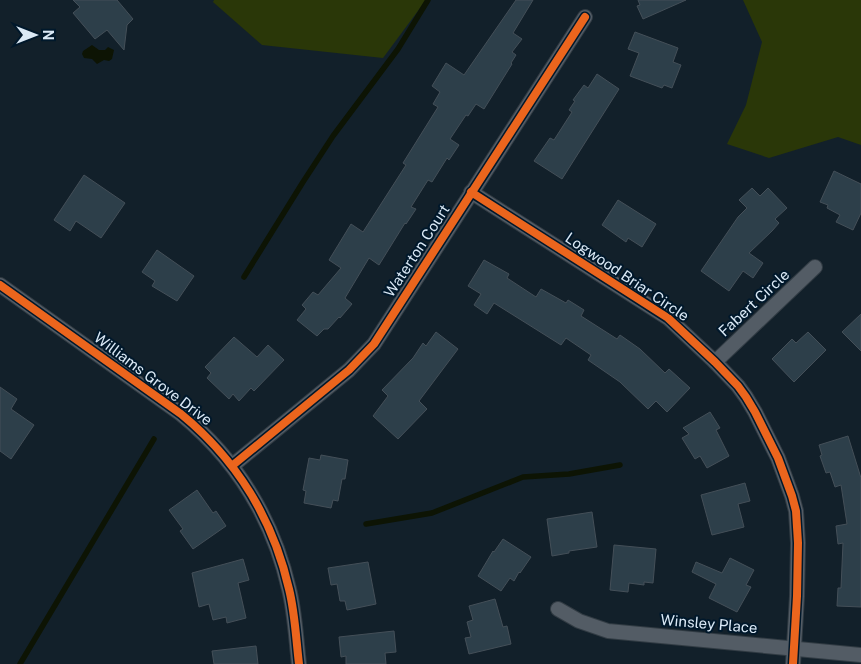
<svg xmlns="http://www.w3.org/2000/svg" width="861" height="664" font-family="'Public Sans',sans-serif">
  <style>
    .green { fill: #2a3708 }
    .water { fill: #0d1404 }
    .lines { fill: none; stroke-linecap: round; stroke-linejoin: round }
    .stream { stroke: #0d1404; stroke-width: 5.5 }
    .building { fill: #2d3f4a; stroke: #444f58 }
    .street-casing { stroke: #323c44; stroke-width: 16 }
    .street { stroke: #535c65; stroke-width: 14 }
    .cycleway-casing { stroke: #00182b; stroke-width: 11 }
    .cycleway { stroke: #eb651d; stroke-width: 8 }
    .labels { text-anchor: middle; stroke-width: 4; stroke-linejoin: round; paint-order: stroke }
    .street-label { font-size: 15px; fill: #dae9f6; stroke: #00182b }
  </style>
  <rect width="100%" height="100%" fill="#12202a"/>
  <!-- green -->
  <g class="green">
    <polygon points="214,0 426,0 383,58 262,45 213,2"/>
    <polygon points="743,0 861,0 861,145 838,137 769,158 727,144 746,105 762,42"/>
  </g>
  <!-- water -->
  <polygon class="water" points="92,45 99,50 105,50 108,47 114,50 112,59 109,61 104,60 97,64 92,59 84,58 82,54 83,51"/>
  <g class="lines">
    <!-- stream -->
    <g class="stream">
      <polyline points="244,277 303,182 333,136 398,49 428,0"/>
      <polyline points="366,524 432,513 523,477 569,474 620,465"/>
      <polyline points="20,664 154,439"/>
    </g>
  </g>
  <!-- building -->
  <g class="building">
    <polygon points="73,0 117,0 133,19 127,25 124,50 107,30 95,39 73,13 80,7"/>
    <polygon points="516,0 533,0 513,33 522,39 512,52 516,55 511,63 512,64 484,109 476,104 468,116 466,115 450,139 459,145 449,160 447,158 432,182 428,180 411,207 416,209 406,224 405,223 379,265 369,258 345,298 352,304 340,318 339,317 328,329 324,329 317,336 297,320 306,309 302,305 313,292 318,295 341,268 329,260 351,224 363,232 406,165 403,163 438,107 433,104 440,92 432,86 446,63 464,75"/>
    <polygon points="638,0 686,0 643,19 637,6 640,5"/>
    <polygon points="635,32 678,48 673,62 681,65 672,88 664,85 662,88 630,76 639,53 628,49"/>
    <polygon points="597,74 619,89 562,179 534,161 550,138 554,140 572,112 569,110 575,101 573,100 584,85 588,88"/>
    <polygon points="834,171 861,184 861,213 853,230 836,222 840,215 827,208 828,205 820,202"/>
    <polygon points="84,175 125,203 101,238 76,221 70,231 54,220"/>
    <polygon points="752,188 760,196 768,188 787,208 775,219 779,223 772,231 749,253 763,263 753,278 743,271 729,291 701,271 738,217 747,208 739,200"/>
    <polygon points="618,200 656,224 642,247 628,238 626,242 602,225"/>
    <polygon points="157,250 194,276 177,301 152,286 155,281 142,272"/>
    <polygon points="484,260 509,274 507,278 536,297 541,289 566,303 568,300 584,310 581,316 617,339 620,335 640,349 665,373 669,369 690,388 667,412 656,401 648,409 620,382 588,360 591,355 566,338 561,345 494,303 487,314 474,305 481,294 468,286"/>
    <polygon points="861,314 861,351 842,332"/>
    <polygon points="436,332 458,349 419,401 427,409 398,439 373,416 388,396 382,390 413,358 423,343 426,346"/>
    <polygon points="808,332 826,350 794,382 772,359 792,339 796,343"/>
    <polygon points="234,337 257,357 268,345 284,360 254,391 251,388 239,401 233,394 229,399 207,378 211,373 205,367"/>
    <polygon points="0,387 17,399 11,409 34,425 11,459 0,451"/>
    <polygon points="710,412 720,428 716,430 729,456 707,468 700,456 695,459 682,438 689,434 683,428"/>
    <polygon points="848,436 861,478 861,607 837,606 838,588 841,588 843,543 838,544 836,526 847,524 841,485 835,487 830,472 826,473 820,456 822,455 819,445"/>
    <polygon points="321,455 348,460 345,479 342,479 338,501 333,500 331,508 304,503 306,491 303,490 309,458 320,460"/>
    <polygon points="745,483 750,501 738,504 744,527 712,535 701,495"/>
    <polygon points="197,490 213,513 216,511 226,526 193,549 180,531 183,529 169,510"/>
    <polygon points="592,512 597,547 569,551 569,553 552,556 547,519"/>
    <polygon points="503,539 531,557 520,573 519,572 514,581 510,578 501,591 478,576 493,551 494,552"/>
    <polygon points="614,545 656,549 653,583 644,582 644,585 629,583 628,592 610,590"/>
    <polygon points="730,558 754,570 746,585 751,587 737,612 709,598 716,584 692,572 696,562 722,573"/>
    <polygon points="243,559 249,580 238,583 246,618 227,623 226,617 213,620 209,604 199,607 192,573"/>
    <polygon points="368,562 376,604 347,610 345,601 340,601 337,584 331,585 328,568"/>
    <polygon points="495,599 503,627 507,626 511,644 469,654 465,638 471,637 467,622 473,620 469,606"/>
    <polygon points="394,631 396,652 385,653 386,664 346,664 346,656 341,657 339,637"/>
    <polygon points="256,646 258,664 214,664 212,651"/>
  </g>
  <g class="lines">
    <!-- street casing -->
    <g class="street-casing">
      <g id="street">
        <polyline points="471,192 668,318 715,362 738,386 746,397 755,412 778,458 792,496 796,511 798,543 797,596 793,664"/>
        <path d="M0 285 181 414C236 459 273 519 289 589 295 613 296 639 299 664"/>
        <polyline points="715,362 815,267"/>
        <polyline points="233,465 349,370 374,344 585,17"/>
        <polyline points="558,609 579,621 608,631 861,655"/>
      </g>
    </g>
    <!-- street -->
    <use href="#street" class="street"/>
    <!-- cycleway casing -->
    <g class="cycleway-casing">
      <g id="cycleway">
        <polyline points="471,192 668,318 715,362 738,386 746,397 755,412 778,458 792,496 796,511 798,543 797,596 793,664"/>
        <path d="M0 285 181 414C236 459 273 519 289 589 295 613 296 639 299 664"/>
        <polyline points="233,465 349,370 374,344 585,17"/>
      </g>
    </g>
    <!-- cycleway -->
    <use href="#cycleway" class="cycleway"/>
  </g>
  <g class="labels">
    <!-- street labels -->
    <g class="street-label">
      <text transform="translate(417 251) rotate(-57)" y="5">Waterton Court</text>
      <text transform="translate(627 277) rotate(34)" y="5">Logwood Briar Circle</text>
      <text transform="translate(754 303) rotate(-43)" y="5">Fabert Circle</text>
      <text transform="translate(153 379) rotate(37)" y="5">Williams Grove Drive</text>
      <text transform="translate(709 624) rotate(5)" y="5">Winsley Place</text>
    </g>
  </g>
  <!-- north arrow -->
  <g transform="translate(35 35) rotate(90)" stroke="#00182b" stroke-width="4" paint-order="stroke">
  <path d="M0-4L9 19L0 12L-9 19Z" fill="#dae9f6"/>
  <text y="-8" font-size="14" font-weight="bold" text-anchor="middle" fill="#dae9f6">N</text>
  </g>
</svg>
